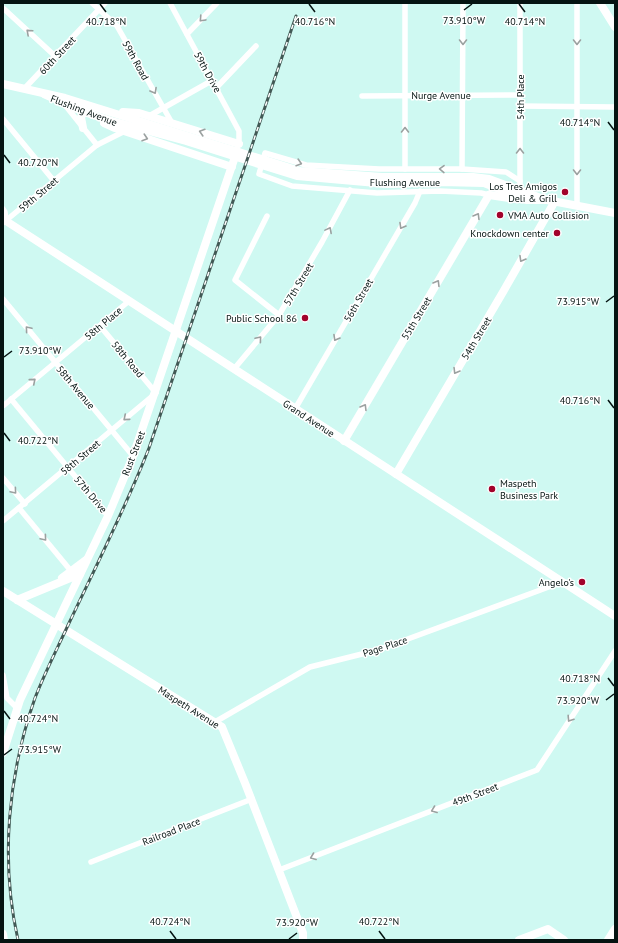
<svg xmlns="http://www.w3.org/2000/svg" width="618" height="943" font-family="'PT Sans',sans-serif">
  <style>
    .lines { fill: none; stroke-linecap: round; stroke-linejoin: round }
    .street { stroke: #fff; stroke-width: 5.5 }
    .secondary { stroke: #fff; stroke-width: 8 }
    .primary { stroke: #fff; stroke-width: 8 }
    .rail-casing { stroke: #425955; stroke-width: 3 }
    .rail { stroke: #fff; stroke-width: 1.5; stroke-dasharray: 4.5; stroke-linecap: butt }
    .oneway { stroke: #9ba1a0 }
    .ticks { fill: none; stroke: #051412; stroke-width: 1.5 }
    .poi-dot { fill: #a2022b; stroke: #fff; stroke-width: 1.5 }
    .labels { text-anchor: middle; stroke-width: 3; stroke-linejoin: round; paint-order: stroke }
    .street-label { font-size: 10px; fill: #051412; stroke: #fff }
    .poi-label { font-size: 10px; fill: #051412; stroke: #fff; text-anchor: end }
    .ticks-label { font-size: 10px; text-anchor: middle; fill: #051412; stroke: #fff; stroke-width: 3; stroke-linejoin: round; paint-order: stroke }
  </style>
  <rect width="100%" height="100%" fill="#cff9f2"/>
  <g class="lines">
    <!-- street -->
    <g class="street">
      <polyline points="92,3 117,26 172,123"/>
      <polyline points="170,3 239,131 239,144"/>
      <polyline points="577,3 577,205"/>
      <polyline points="3,8 55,56"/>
      <polyline points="187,34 217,3"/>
      <polyline points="217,87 256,46"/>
      <polyline points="24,89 105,3"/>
      <polyline points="362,96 520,95"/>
      <polyline points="65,105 97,145"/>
      <polyline points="520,106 615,107"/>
      <polyline points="149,116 213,80"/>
      <polyline points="3,119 54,181"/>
      <polyline points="405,169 405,3"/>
      <polyline points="462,169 463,3"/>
      <polyline points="520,184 520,3"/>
      <polyline points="489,195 481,193 440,191 377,193 292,186 259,174 265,153 306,165 379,169 462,169 506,172 520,181"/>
      <polyline points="3,209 5,212 6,220"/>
      <polyline points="267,216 235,280 279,315"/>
      <polyline points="3,223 97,145 125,131"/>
      <polyline points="3,299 133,456"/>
      <polyline points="234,369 279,315 322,242 350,190"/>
      <polyline points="11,399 108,516"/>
      <polyline points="3,406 129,301"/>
      <polyline points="295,409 415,203 420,191"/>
      <polyline points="3,478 25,504"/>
      <polyline points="19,508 71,571"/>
      <polyline points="3,521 156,393 100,326"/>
      <polyline points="3,675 7,698 17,708"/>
      <polyline points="215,722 310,667 378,650 562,582"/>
      <polyline points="91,862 252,799"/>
      <polyline points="279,870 537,770 615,651"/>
    </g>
    <!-- secondary -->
    <g class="secondary">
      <polyline points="600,3 615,27"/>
      <polyline points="344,441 489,195"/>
      <polyline points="396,474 503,292 555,201"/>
      <polyline points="62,578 86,560"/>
      <polyline points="3,591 222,727 245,783 303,933 303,940"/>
      <polyline points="17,600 80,574"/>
      <polyline points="3,753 20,700 108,516 133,456 237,151"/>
      <polyline points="3,934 4,940"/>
      <polyline points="519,940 548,929 564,940"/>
      <polyline points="608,940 615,929"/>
    </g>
    <!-- primary -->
    <g class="primary">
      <polyline points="3,84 65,98 300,171 382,177 473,177 489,179 541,198"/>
      <polyline points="44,94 84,112 112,121 186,141 297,176 388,184 441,182 484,183 527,200 547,200 615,213"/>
      <polyline points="123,112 139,113 239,144"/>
      <polyline points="104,123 115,128 232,167"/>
      <polyline points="83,128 81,117 86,109"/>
      <polyline points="489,195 516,199"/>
      <polyline points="3,219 615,616"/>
    </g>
    <!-- rail casing -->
    <g class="rail-casing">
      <path id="rail" d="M18 940C0 860 8 775 35 698 45 672 58 647 70 621 97 564 126 507 149 448L296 16"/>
    </g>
    <!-- rail -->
    <use href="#rail" class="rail"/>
  </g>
  <!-- one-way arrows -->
  <defs><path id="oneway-chevron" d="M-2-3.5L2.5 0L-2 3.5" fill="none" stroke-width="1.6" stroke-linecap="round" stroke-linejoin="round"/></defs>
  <g class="oneway">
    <use href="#oneway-chevron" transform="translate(202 19) rotate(133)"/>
    <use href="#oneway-chevron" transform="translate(29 32) rotate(-138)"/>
    <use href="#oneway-chevron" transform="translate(463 42) rotate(90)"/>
    <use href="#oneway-chevron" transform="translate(577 42) rotate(90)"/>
    <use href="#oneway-chevron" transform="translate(154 91) rotate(61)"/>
    <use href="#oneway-chevron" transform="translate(405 130) rotate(-90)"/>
    <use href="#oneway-chevron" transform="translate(202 132) rotate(-163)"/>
    <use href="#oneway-chevron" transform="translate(145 138) rotate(18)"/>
    <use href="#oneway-chevron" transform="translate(520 151) rotate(-90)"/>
    <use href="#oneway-chevron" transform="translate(299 163) rotate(17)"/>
    <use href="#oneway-chevron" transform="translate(442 169) rotate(-179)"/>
    <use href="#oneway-chevron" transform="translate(577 172) rotate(90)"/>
    <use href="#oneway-chevron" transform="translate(477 216) rotate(-59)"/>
    <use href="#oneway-chevron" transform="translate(402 226) rotate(120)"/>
    <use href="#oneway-chevron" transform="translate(329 230) rotate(-62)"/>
    <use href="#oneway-chevron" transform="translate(522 259) rotate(120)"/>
    <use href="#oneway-chevron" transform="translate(437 283) rotate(-59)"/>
    <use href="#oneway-chevron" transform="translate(28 329) rotate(-130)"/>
    <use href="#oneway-chevron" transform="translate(336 338) rotate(120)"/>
    <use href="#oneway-chevron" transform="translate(259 339) rotate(-50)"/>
    <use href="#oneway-chevron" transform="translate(456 371) rotate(121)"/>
    <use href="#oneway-chevron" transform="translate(33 381) rotate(-40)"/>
    <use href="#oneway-chevron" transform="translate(364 407) rotate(-59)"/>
    <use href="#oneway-chevron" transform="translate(126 418) rotate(140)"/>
    <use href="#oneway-chevron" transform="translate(14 491) rotate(50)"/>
    <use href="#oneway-chevron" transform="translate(44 538) rotate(50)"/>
    <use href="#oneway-chevron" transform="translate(570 719) rotate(123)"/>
    <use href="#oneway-chevron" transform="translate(434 810) rotate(159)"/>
    <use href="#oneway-chevron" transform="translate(313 857) rotate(159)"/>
  </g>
  <!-- ticks -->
  <path class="ticks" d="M100 4 106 12M309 4 315 12M519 4 525 12M464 10 472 4M608 122 614 130M4 155 10 163M606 302 614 296M4 357 12 351M608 400 614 408M4 433 10 441M608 678 614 686M606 700 614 694M4 711 10 719M4 755 12 749M170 931 176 939M379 931 385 939M289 939 297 933"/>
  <!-- markers -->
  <g class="poi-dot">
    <circle cx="565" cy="192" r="4"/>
    <circle cx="500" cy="215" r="4"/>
    <circle cx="557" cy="233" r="4"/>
    <circle cx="305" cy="318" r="4"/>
    <circle cx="492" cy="489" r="4"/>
    <circle cx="582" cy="582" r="4"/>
  </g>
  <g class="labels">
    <!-- street labels -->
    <g class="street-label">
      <text transform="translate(57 55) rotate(-47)" y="4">60th Street</text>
      <text transform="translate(136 60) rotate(61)" y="4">59th Road</text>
      <text transform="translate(208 72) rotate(61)" y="4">59th Drive</text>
      <text x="441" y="99">Nurge Avenue</text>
      <text transform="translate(520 97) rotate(-90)" y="4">54th Place</text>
      <text transform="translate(84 110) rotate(21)" y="4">Flushing Avenue</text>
      <text x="405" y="186">Flushing Avenue</text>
      <text transform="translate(38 194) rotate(-40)" y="4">59th Street</text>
      <text transform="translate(298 284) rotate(-59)" y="4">57th Street</text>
      <text transform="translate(358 300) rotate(-60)" y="4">56th Street</text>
      <text transform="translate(416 318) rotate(-59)" y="4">55th Street</text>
      <text transform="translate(103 323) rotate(-40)" y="4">58th Place</text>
      <text transform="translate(476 338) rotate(-59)" y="4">54th Street</text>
      <text transform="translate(128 359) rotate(50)" y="4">58th Road</text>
      <text transform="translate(76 387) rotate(50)" y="4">58th Avenue</text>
      <text transform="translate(309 418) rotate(33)" y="4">Grand Avenue</text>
      <text transform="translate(133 453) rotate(-69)" y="4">Rust Street</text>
      <text transform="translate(80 457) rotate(-40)" y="4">58th Street</text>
      <text transform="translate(91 494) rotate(50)" y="4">57th Drive</text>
      <text transform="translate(385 646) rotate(-18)" y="4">Page Place</text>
      <text transform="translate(189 707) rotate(32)" y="4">Maspeth Avenue</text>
      <text transform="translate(475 794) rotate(-21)" y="4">49th Street</text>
      <text transform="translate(171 831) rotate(-21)" y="4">Railroad Place</text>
    </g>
    <!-- poi labels -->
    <g class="poi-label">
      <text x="557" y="190">Los Tres Amigos<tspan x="557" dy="12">Deli &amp; Grill</tspan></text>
      <text x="508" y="219" text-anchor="start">VMA Auto Collision</text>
      <text x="549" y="237">Knockdown center</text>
      <text x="297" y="322">Public School 86</text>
      <text x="500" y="487" text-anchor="start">Maspeth<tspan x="500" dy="12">Business Park</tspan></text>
      <text x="574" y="586">Angelo's</text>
    </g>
  </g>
  <g class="ticks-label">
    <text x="464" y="24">73.910°W</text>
    <text x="106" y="25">40.718°N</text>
    <text x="315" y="25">40.716°N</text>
    <text x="525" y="25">40.714°N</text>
    <text x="580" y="126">40.714°N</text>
    <text x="38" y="166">40.720°N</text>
    <text x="578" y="305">73.915°W</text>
    <text x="40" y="354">73.910°W</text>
    <text x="580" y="404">40.716°N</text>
    <text x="38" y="444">40.722°N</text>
    <text x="580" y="682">40.718°N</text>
    <text x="578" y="704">73.920°W</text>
    <text x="38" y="722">40.724°N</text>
    <text x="40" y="753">73.915°W</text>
    <text x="170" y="925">40.724°N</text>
    <text x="379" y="925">40.722°N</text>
    <text x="297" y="926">73.920°W</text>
  </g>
  <!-- border -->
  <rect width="618" height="943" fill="none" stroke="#051412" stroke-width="8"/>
</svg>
